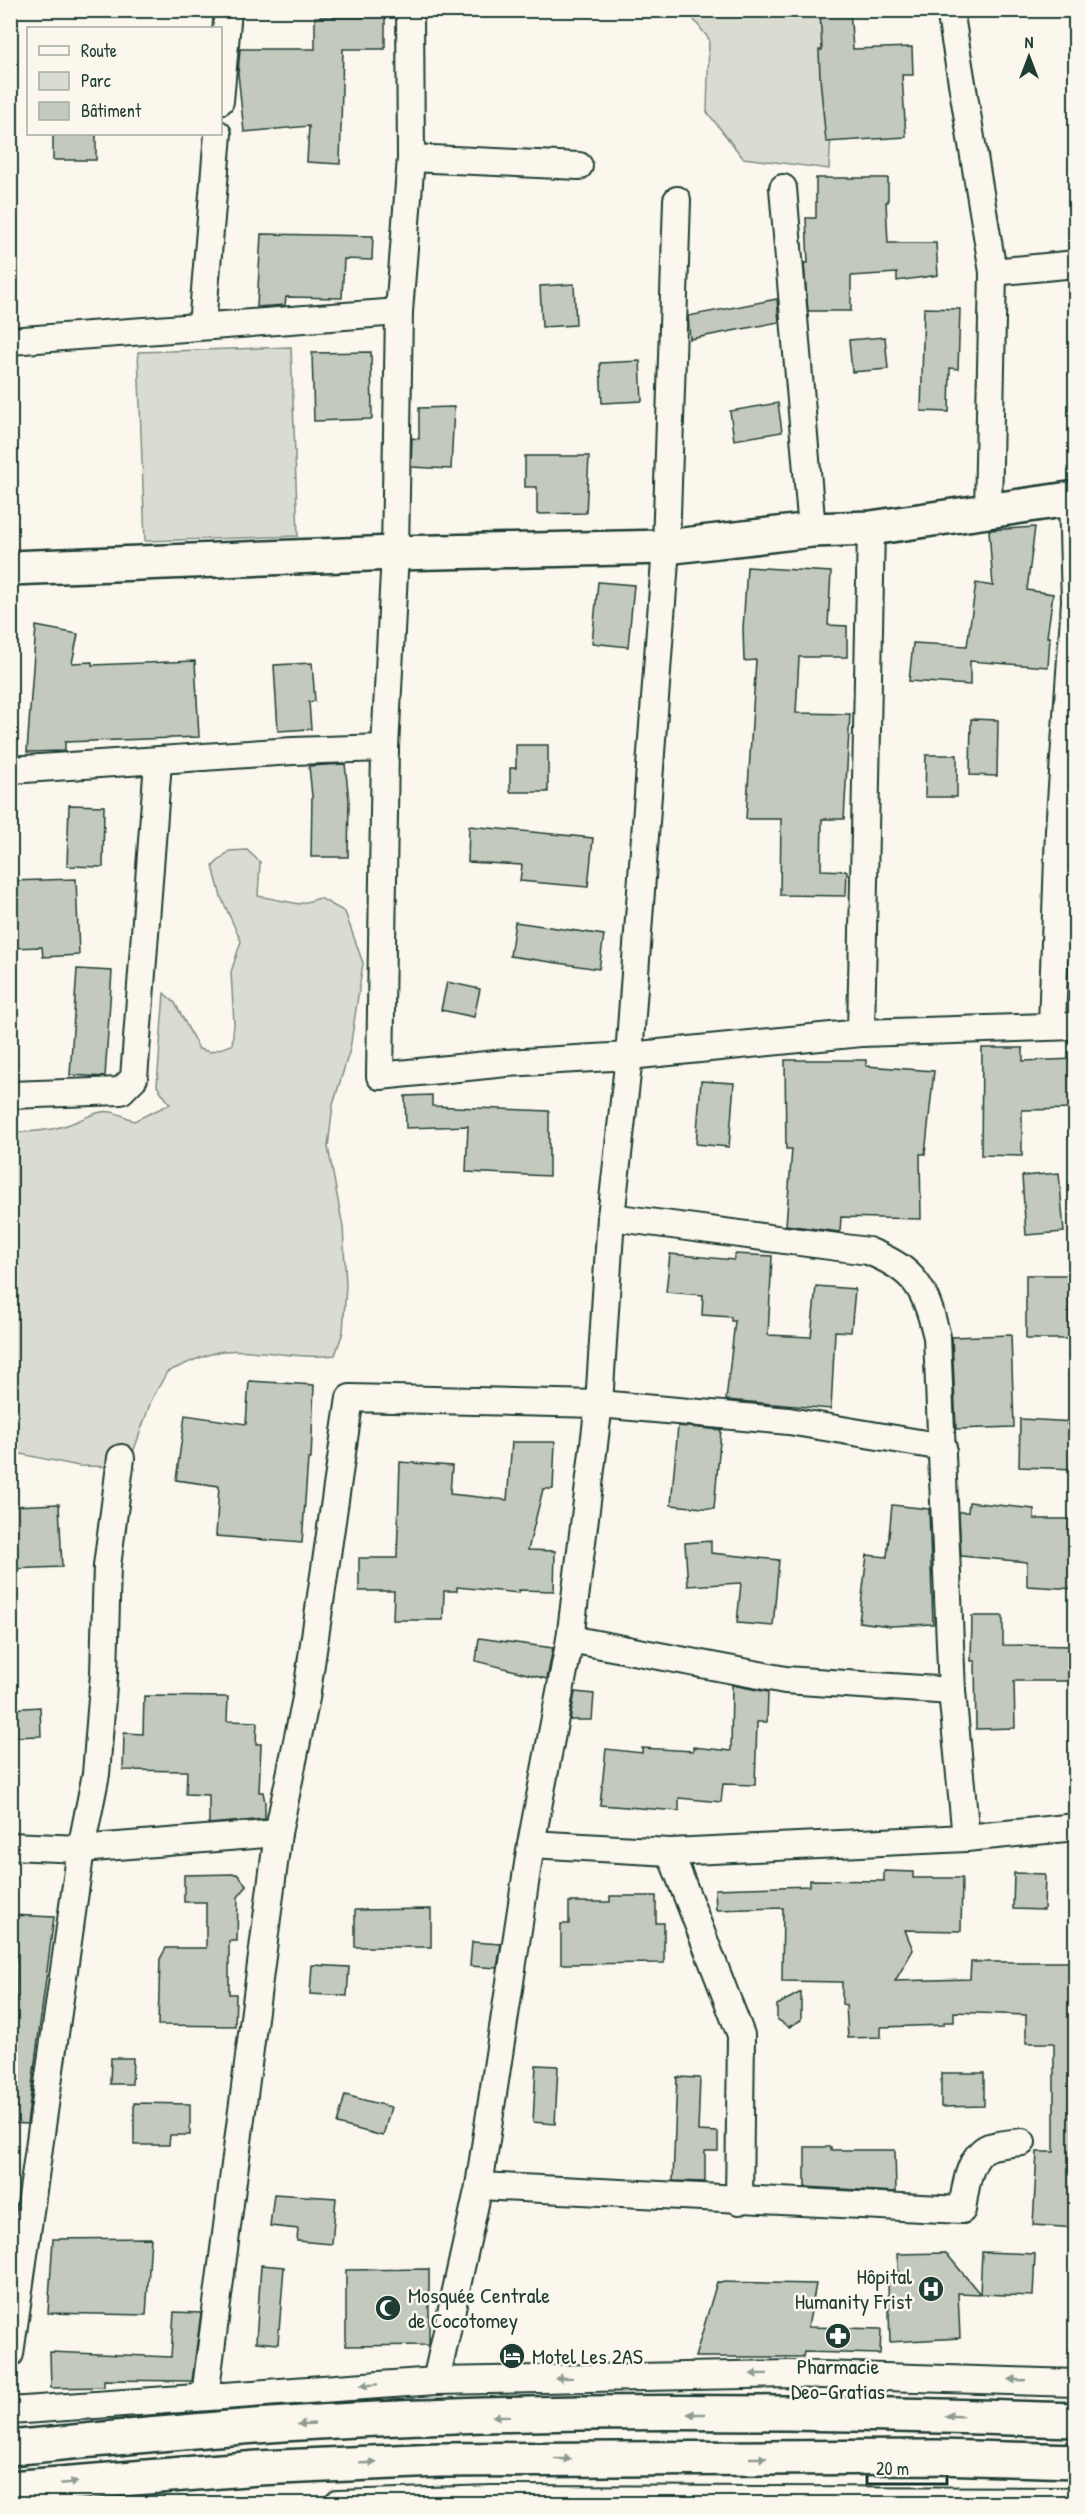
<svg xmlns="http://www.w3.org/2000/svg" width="1086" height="2514" font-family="'Patrick Hand',sans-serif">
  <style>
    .green { fill: #dbdcd1; stroke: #7d8c82; stroke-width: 1.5 }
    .building { fill: #c4c9be; stroke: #1f3d34; stroke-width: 1.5 }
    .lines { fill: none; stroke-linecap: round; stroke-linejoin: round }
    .minor-casing { stroke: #1f3d34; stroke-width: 30 }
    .tertiary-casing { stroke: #1f3d34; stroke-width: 38 }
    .trunk-casing { stroke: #1f3d34; stroke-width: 38 }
    .minor { stroke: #fbf7ec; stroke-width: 26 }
    .tertiary { stroke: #fbf7ec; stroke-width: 33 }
    .trunk { stroke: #fbf7ec; stroke-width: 33 }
    .oneway { fill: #8d9a90 }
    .labels { text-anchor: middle; stroke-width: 5; stroke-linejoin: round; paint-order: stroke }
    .poi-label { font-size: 22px; fill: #1f3d34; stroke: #fbf7ec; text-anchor: start }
  </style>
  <rect width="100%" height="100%" fill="#fbf7ec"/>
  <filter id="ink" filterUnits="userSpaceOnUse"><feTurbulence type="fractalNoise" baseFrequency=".0167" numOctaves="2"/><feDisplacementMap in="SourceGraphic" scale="12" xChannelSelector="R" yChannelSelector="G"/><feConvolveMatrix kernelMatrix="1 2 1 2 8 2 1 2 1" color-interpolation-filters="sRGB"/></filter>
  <g filter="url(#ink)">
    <!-- green -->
    <g class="green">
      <polygon points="687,11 820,11 831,134 829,169 743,158 707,112 709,39"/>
      <polygon points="291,347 298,536 145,541 138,352"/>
      <path d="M247 850 260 862 258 896 299 904 320 898 345 912 363 963 350 1049 333 1105 328 1147 343 1227 346 1285 343 1332 335 1355C299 1360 261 1348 224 1351 206 1353 184 1365 167 1372L151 1401 128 1467 79 1466 11 1452V1133C29 1132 49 1131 67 1125 98 1114 101 1103 134 1121L170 1104 157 1086 164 993 175 1003 199 1049 210 1052 232 1045 234 1024 231 972 241 941 221 897 213 866 229 851Z"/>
    </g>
    <!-- building -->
    <g class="building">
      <polygon points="820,10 850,10 853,49 912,47 913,75 902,75 906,137 826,142 820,78 819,50 822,50"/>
      <polygon points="315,17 385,17 385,49 343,49 340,164 307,162 309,126 244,132 238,73 240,49 315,49"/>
      <rect x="53" y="134" width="43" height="26"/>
      <polygon points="816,178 888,178 888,202 886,202 888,243 936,243 938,275 897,281 897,273 851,276 851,311 808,311 804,263 808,263 806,218 816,218"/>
      <polygon points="261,234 373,236 372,260 344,259 342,298 286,297 285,305 257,307"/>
      <polygon points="574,284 576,325 542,327 540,286"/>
      <polygon points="777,299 779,322 690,339 688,316"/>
      <polygon points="924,308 960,309 958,369 950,368 949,412 921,411"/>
      <polygon points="885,337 888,369 852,372 849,340"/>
      <polygon points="371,352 372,419 314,421 312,353"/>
      <polygon points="640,361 642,401 602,403 600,363"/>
      <polygon points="778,403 782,432 734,440 730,411"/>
      <polygon points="454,407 451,469 411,467 412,438 419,439 419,408"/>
      <polygon points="525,456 589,456 586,513 537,514 537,487 525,487"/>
      <polygon points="1035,527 1027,590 1053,594 1047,637 1050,637 1048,667 970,661 970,685 909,681 913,643 967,646 976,583 993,586 989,530"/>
      <polygon points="747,567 831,572 828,625 847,626 847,657 799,657 796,713 850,714 844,819 822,819 821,870 847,871 846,896 780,895 781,819 746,819 756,660 744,661 743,629"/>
      <polygon points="598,582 634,585 628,647 592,643"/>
      <polygon points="36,626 78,634 72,663 92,662 92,665 195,661 199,737 65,742 65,751 27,752"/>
      <polygon points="312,663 315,701 309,702 311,729 278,731 274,665"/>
      <polygon points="971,719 998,720 997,776 970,775"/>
      <polygon points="516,745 548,745 548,792 510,792 510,768 516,768"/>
      <polygon points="926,755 957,755 957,797 925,797"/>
      <polygon points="345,764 349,800 348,857 311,857 312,796 309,766"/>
      <polygon points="69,805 104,806 103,867 67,866"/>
      <polygon points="469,826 593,838 588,887 520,881 522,865 468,862"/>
      <polygon points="76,879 79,955 43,957 42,947 10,948 10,881"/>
      <polygon points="515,922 604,935 599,969 510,956"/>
      <polygon points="77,969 112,971 105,1077 70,1075"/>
      <polygon points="447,982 480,989 474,1017 441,1010"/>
      <polygon points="982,1048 1023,1048 1023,1061 1076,1059 1076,1109 1022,1110 1022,1156 981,1155"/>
      <polygon points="785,1060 866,1060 866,1066 934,1071 925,1154 920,1154 921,1219 841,1217 840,1232 786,1225 792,1149 786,1149"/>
      <polygon points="701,1081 734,1083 729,1147 696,1144"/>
      <polygon points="432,1095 432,1106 549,1111 549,1176 466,1172 468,1126 406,1128 405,1096"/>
      <polygon points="1059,1173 1064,1232 1026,1235 1022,1176"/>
      <polygon points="670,1254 734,1260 735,1254 772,1256 768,1335 811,1337 816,1286 855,1289 851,1332 835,1331 831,1409 726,1400 735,1321 731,1321 731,1317 702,1315 703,1295 666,1292"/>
      <rect x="1026" y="1275" width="43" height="64"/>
      <polygon points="1011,1335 1014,1427 956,1429 952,1337"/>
      <polygon points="249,1381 314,1385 311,1459 308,1459 302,1543 216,1536 219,1486 176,1480 185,1415 246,1424"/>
      <polygon points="1020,1419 1076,1422 1076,1469 1019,1467"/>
      <polygon points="678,1426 721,1430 714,1509 671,1505"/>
      <polygon points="512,1442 555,1442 553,1489 543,1489 528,1550 555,1551 554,1591 519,1590 519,1593 457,1587 457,1591 444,1591 443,1620 393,1620 394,1591 359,1591 359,1558 397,1558 400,1462 452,1466 450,1494 507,1500"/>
      <polygon points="969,1502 1034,1509 1034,1519 1076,1519 1076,1589 1027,1586 1027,1562 961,1556 959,1512 968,1512"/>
      <polygon points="59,1504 62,1567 10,1569 12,1506"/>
      <polygon points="892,1505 929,1509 933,1624 890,1626 859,1622 867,1555 887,1557"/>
      <polygon points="711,1541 711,1553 779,1560 773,1626 737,1623 741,1583 688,1586 685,1543"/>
      <polygon points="972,1616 1003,1616 1003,1645 1076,1646 1076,1681 1014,1681 1015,1728 976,1729 975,1661 971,1661"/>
      <polygon points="479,1638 553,1648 547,1679 476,1661"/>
      <polygon points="732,1685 768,1692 767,1722 757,1722 755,1785 723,1784 721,1802 679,1798 679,1811 600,1805 606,1749 642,1753 642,1748 693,1751 693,1747 731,1751"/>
      <polygon points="575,1692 594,1694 592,1720 570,1720"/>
      <polygon points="144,1696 228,1697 227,1721 257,1722 256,1744 261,1744 259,1792 263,1792 265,1802 265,1819 209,1824 209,1795 186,1794 187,1771 123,1770 124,1733 143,1734"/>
      <polygon points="40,1707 41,1736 10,1737 10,1709"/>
      <polygon points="884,1871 913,1872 913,1878 962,1878 961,1931 905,1930 913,1950 895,1981 970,1979 971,1962 1076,1962 1076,2228 1033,2225 1037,2152 1054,2152 1054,2043 1026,2043 1026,2015 954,2012 954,2022 944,2022 944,2025 881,2027 881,2037 848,2038 846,2005 842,2004 842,1982 782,1981 783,1908 716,1910 715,1889 810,1886 810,1880 884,1881"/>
      <polygon points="1014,1873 1045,1874 1044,1910 1013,1909"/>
      <polygon points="237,1874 247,1886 238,1897 237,1941 229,1941 229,1994 236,1994 235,2026 158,2025 160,1959 166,1948 206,1948 206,1902 184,1902 184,1875"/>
      <polygon points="610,1896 656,1896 656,1923 664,1923 664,1963 561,1964 561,1924 569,1924 569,1902 610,1902"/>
      <polygon points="431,1909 431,1947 355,1947 355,1910"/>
      <polygon points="10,1915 54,1917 27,2124 10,2123 10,2012 16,2012 17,1959 10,1959"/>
      <polygon points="472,1942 501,1944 497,1968 470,1966"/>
      <polygon points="312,1965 349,1967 347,1996 310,1994"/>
      <polygon points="801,1992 801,2020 789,2027 777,2019 777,2005"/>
      <polygon points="111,2058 133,2058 132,2084 110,2084"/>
      <polygon points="536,2065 558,2066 555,2124 533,2122"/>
      <polygon points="941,2073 984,2073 984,2106 941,2107"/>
      <polygon points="677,2077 700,2078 698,2131 718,2132 718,2151 705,2151 705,2182 673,2181"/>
      <polygon points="345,2095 391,2107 383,2136 337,2124"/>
      <polygon points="134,2103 190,2104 190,2135 170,2135 169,2145 134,2145"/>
      <polygon points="805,2147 831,2147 831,2150 895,2150 896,2192 805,2187"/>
      <polygon points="274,2194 336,2198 332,2244 297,2241 298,2229 270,2226"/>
      <polygon points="151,2238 146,2315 48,2313 53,2239"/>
      <polygon points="982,2252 1035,2254 1033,2296 980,2294"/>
      <polygon points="946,2253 980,2294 958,2293 960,2338 890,2342 888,2283 899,2282 897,2254"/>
      <polygon points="261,2265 284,2267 278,2344 256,2342"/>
      <polygon points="429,2269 429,2345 346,2346 346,2270"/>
      <polygon points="717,2282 816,2284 808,2327 881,2329 880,2354 804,2352 803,2357 695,2357"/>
      <polygon points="174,2312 201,2313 192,2381 104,2380 104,2387 51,2388 50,2352 171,2357"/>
    </g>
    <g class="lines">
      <!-- minor casing -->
      <g class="minor-casing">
        <g id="minor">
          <polyline points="410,10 411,158 399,312 395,553 385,748 380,1076 506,1063 629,1056 861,1033 1076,1026"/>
          <polyline points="950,10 993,272 988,510"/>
          <polyline points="220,101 228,10"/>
          <polyline points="411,158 579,166"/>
          <polyline points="783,188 812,530"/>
          <polyline points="993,272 1076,264"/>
          <polyline points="202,326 218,134"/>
          <polyline points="10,341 399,312"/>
          <polyline points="10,770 293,751 385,748"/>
          <polyline points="1052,1025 1059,830 1075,601 1072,498"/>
          <polyline points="861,1033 871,528"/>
          <polyline points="10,1095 121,1091 134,1078 158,762"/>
          <path d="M611 1217 868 1251C916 1270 925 1288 937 1337L952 1691 966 1838"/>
          <polyline points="570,1639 785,1680 952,1691"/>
          <polyline points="531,1844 670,1852 966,1838 1076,1827"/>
          <polyline points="10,1846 81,1849 278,1833"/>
          <polyline points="670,1852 741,2035 739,2201"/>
          <path d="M479 2186 962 2210C965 2191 968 2156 989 2147 999 2144 1012 2143 1022 2142"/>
          <polyline points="10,2354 81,1849 96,1774 104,1673 107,1566 121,1458"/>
          <polyline points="436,2381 479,2186 531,1844 570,1639 599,1404 611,1217 629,1056 666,547 677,200"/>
          <polyline points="205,2396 278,1833 306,1698 350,1398 599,1404 789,1421 943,1447"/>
          <polyline points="10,2411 436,2381 790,2374 1076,2383"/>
          <polyline points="338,2504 492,2499 1076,2501"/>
        </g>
      </g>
      <!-- tertiary casing -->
      <g class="tertiary-casing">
        <polyline id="tertiary" points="10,568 395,553 666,547 812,530 871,528 1076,498"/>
      </g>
      <!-- trunk casing -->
      <g class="trunk-casing">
        <g id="trunk">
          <path d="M10 2448C92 2440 174 2432 256 2426 528 2407 803 2411 1076 2420"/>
          <polyline points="10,2488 258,2468 439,2460 937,2457 1076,2461"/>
        </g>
      </g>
      <!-- minor -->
      <use href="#minor" class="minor"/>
      <!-- tertiary -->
      <use href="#tertiary" class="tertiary"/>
      <!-- trunk -->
      <use href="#trunk" class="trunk"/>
    </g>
    <!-- one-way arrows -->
    <defs><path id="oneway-solid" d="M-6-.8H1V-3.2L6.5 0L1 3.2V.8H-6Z" transform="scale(1.5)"/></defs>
    <g class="oneway">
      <use href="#oneway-solid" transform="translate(759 2374) rotate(179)"/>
      <use href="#oneway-solid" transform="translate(564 2378) rotate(179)"/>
      <use href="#oneway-solid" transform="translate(1017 2380) rotate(-178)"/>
      <use href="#oneway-solid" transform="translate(369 2385) rotate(176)"/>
      <use href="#oneway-solid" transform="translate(696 2414) rotate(180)"/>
      <use href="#oneway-solid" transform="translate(501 2416) rotate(179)"/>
      <use href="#oneway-solid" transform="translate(954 2416) rotate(-178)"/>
      <use href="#oneway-solid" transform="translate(306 2424) rotate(177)"/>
      <use href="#oneway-solid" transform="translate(758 2458)"/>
      <use href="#oneway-solid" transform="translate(563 2459)"/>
      <use href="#oneway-solid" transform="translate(368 2463) rotate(-2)"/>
      <use href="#oneway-solid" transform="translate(69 2483) rotate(-5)"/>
    </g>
  </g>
  <!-- icons -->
  <defs>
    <g id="hospital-disc" transform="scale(1.35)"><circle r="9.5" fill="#1f3d34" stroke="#fbf7ec"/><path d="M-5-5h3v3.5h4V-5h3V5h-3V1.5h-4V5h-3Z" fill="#fff"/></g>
    <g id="mosque-disc" transform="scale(1.35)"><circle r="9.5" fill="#1f3d34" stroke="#fbf7ec"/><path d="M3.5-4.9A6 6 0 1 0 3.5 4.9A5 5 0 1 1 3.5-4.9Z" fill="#fff"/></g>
    <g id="pharmacy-disc" transform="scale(1.35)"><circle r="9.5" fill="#1f3d34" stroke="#fbf7ec"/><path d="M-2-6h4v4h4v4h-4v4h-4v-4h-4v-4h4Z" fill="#fff"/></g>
    <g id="hotel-disc" transform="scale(1.35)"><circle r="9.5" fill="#1f3d34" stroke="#fbf7ec"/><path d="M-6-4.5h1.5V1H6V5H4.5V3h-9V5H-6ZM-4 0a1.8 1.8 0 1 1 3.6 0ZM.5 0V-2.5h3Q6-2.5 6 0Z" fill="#fff"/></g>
  </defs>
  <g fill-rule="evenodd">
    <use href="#hospital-disc" x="931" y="2289"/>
    <use href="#mosque-disc" x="388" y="2308"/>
    <use href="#pharmacy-disc" x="838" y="2336"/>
    <use href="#hotel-disc" x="512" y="2356"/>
  </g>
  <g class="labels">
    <!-- poi labels -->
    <g class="poi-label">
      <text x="912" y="2284" text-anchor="end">Hôpital<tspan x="912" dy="25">Humanity Frist</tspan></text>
      <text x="408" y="2303">Mosquée Centrale<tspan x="408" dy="25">de Cocotomey</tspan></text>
      <text x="532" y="2364">Motel Les 2AS</text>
      <text x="838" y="2374" text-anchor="middle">Pharmacie<tspan x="838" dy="25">Deo-Gratias</tspan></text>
    </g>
  </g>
  <!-- margin -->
  <rect width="1086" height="2514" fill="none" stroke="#fbf7ec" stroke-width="36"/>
  <rect x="18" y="18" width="1050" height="2478" fill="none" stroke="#1f3d34" stroke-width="2" filter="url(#ink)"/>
  <!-- legend -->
  <rect x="27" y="27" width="195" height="108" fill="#fbf7ec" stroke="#a3ada2" stroke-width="1.5"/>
  <rect x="39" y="46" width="30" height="9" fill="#fbf7ec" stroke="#a3ada2" stroke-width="1.5"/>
  <text x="81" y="57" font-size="18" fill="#1f3d34">Route</text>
  <rect x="39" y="72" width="30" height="18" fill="#dbdcd1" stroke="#a3ada2" stroke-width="1.5"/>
  <text x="81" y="87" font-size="18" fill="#1f3d34">Parc</text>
  <rect x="39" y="102" width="30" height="18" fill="#c4c9be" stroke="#a3ada2" stroke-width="1.5"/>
  <text x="81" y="117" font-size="18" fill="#1f3d34">Bâtiment</text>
  <!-- north arrow -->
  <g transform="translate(1029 57)" stroke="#fbf7ec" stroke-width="4.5" paint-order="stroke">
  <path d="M0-4.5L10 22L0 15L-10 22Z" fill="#1f3d34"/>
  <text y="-9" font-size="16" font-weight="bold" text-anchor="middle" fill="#1f3d34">N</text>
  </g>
  <!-- scale -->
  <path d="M867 2475v9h80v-9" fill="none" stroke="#1f3d34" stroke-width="3"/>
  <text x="876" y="2475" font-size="18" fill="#1f3d34" stroke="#fbf7ec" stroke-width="4.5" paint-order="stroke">20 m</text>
</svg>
